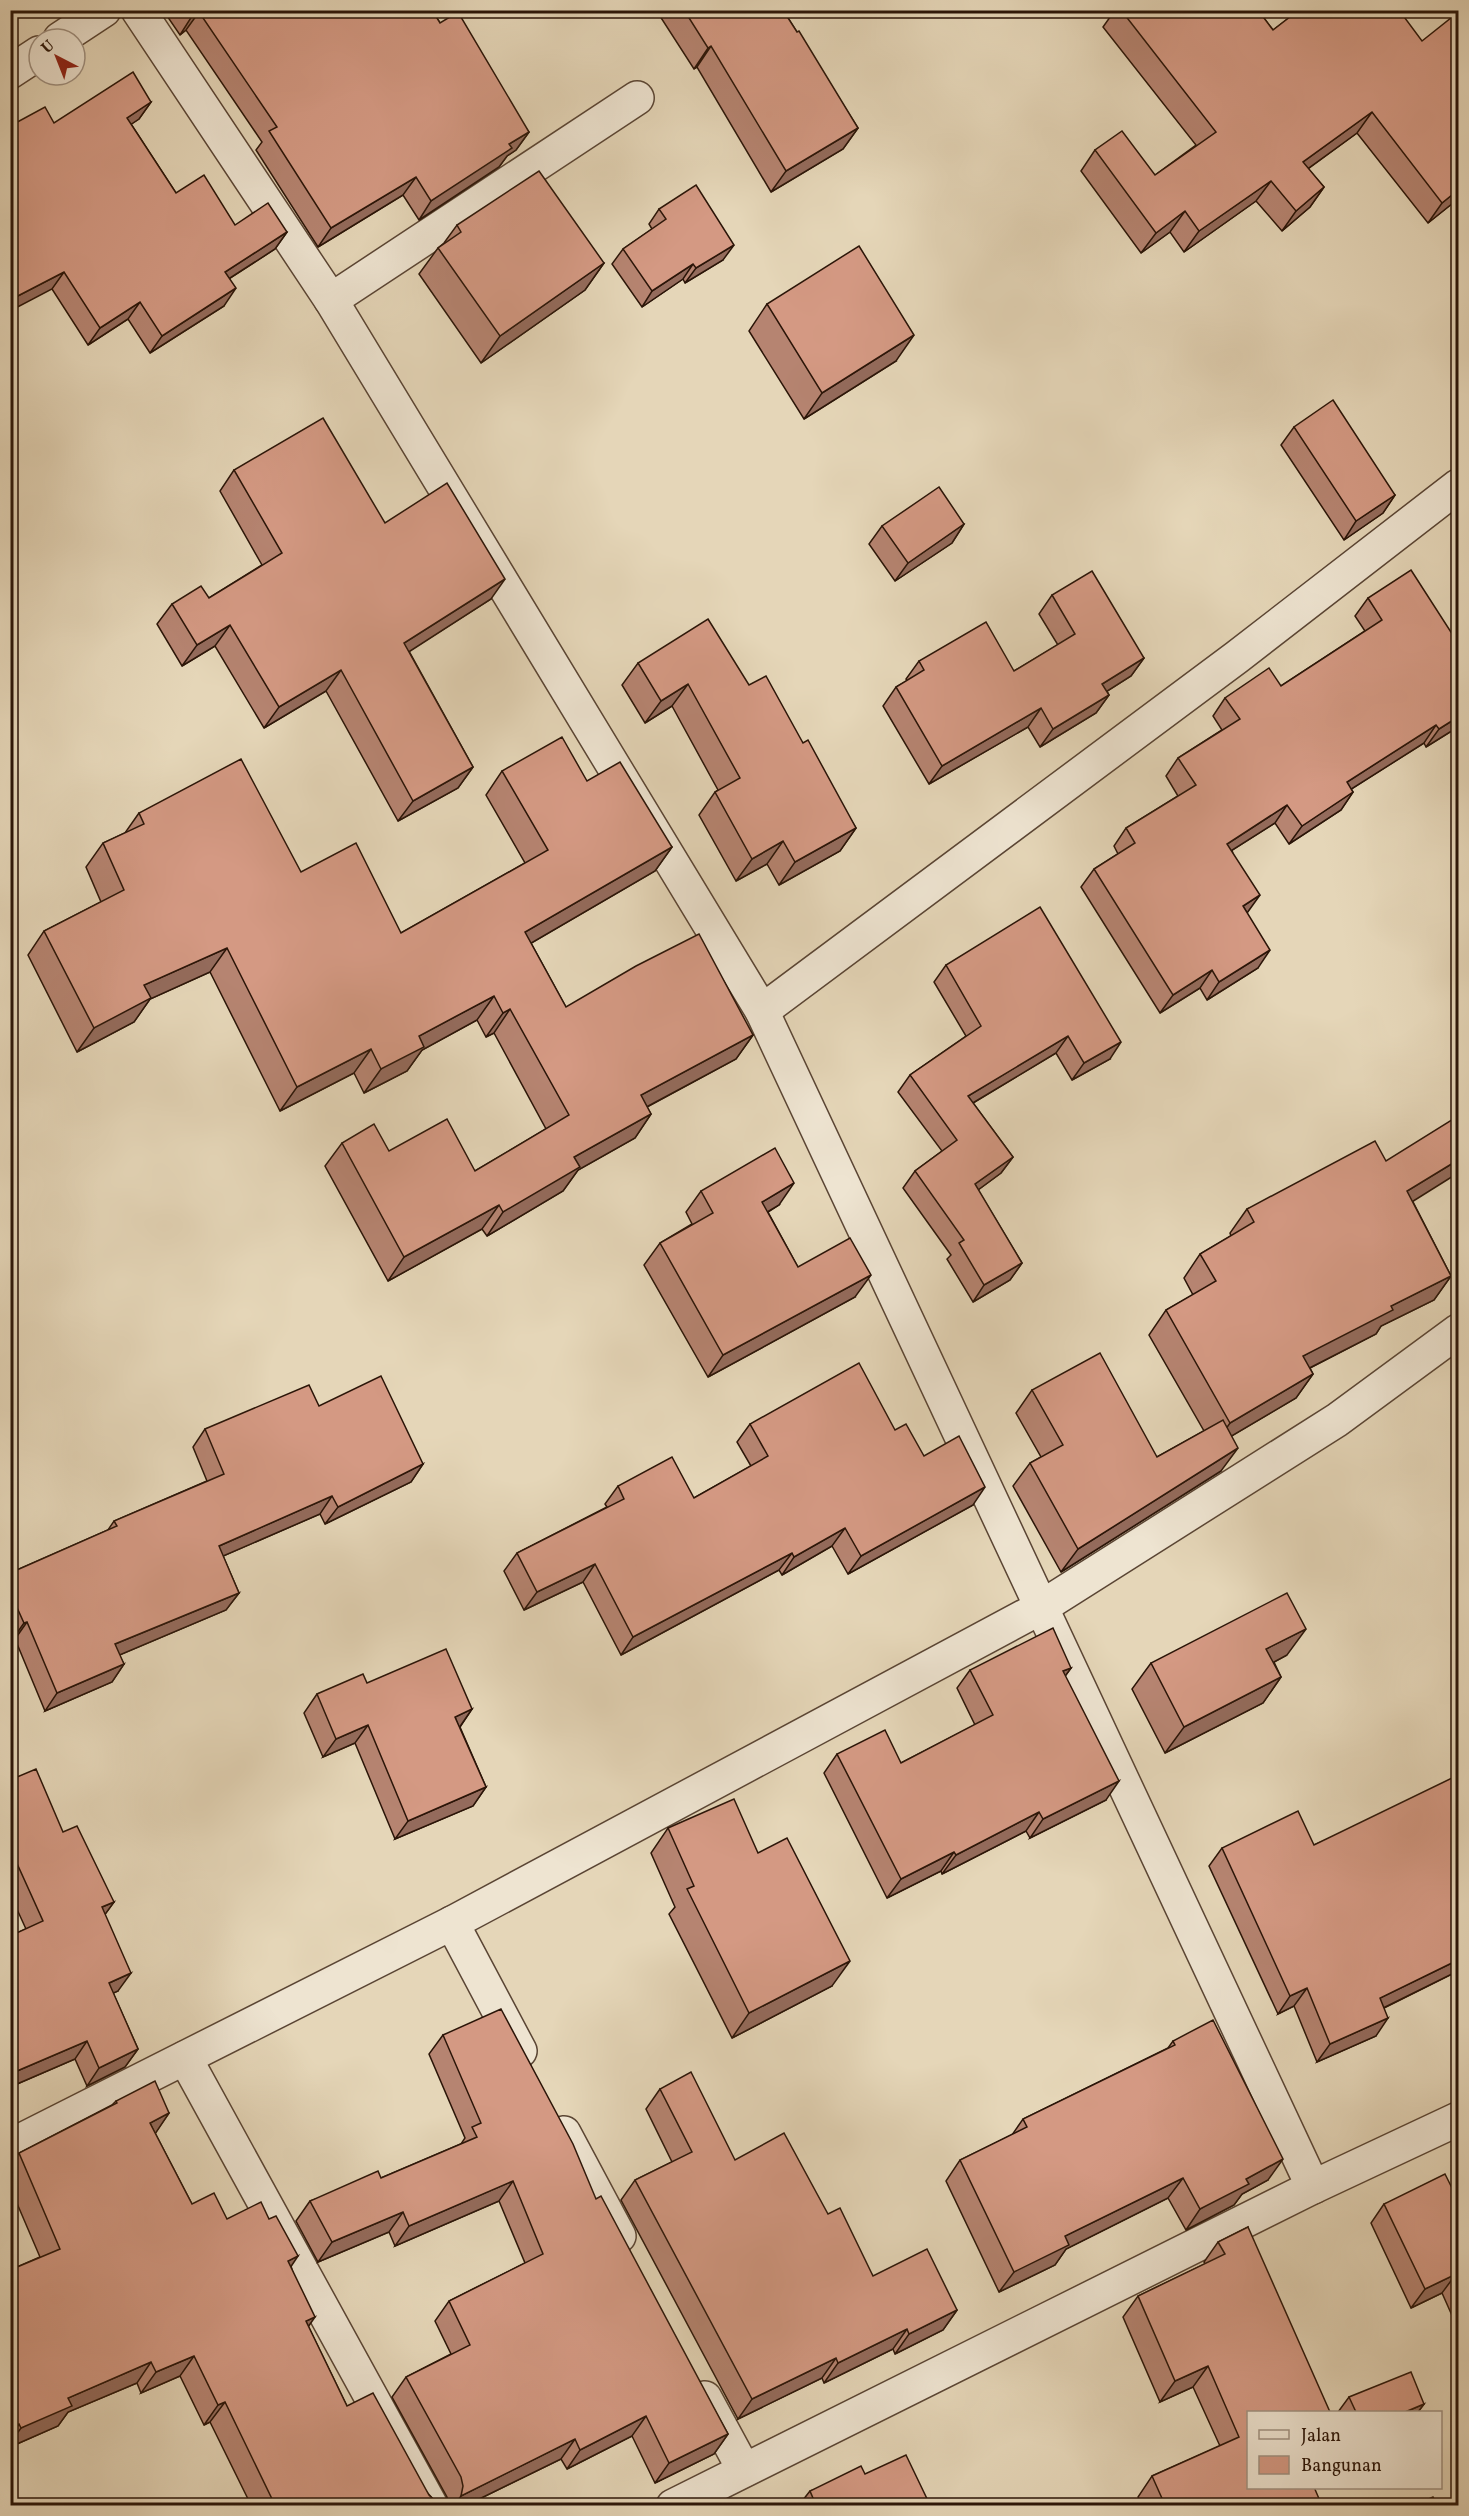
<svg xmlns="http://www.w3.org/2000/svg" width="1469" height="2516" font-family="Vollkorn,serif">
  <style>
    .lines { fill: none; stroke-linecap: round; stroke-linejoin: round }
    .minor-casing { stroke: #5a4534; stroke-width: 36 }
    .minor { stroke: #eee4d1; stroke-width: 33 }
    .wall { fill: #b68471; stroke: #2b1508; stroke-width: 1.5 }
    .shaded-wall { fill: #946b5c; stroke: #2b1508; stroke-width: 1.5 }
    .building { fill: #d49983; stroke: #2b1508; stroke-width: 1.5 }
  </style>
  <rect width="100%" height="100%" fill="#e5d6b8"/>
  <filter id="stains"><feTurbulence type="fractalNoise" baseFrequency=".00333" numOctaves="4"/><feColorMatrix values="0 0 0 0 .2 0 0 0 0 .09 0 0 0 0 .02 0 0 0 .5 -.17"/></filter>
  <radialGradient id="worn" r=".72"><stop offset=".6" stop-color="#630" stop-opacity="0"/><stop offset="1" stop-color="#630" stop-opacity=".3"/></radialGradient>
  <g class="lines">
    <!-- minor casing -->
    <g class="minor-casing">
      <g id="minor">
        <polyline points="138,10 331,300 762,1011 1313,2187"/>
        <polyline points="60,39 104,10"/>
        <polyline points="10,72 39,53"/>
        <polyline points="331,300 637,98"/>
        <polyline points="762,1011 1237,657 1458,486"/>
        <polyline points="452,1923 520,2051"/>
        <polyline points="185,2058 431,2506"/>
        <polyline points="564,2133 619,2236"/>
        <polyline points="10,2146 452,1923 1040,1608 1337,1420 1458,1331"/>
        <polyline points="705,2398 744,2470"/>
        <polyline points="673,2506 1313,2187 1458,2119"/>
      </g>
    </g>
    <!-- minor -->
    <use href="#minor" class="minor"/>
  </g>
  <!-- wall -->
  <g class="wall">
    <polygon points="163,10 432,10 440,23 529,132 516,150 507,156 499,167 419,220 403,195 318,247 256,150 262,142 186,30 180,35"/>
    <polygon points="656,10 783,10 858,128 843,149 771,192 697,67 694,69"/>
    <polygon points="1115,10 1258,10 1273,30 1299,10 1458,199 1428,223 1357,133 1308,169 1324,187 1310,207 1282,231 1256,201 1184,252 1170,232 1141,253 1081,171 1095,150 1155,175 1196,145 1103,27"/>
    <polygon points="151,102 139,119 131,124 176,193 235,225 287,232 275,249 230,278 224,306 150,353 128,319 88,345 52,289 54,123"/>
    <polygon points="659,209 723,260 685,283 683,279 642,307 612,264 623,249 652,229 649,224"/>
    <polygon points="457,225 604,263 585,290 481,363 419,274 438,248 444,243"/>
    <polygon points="767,304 896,361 804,419 749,331"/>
    <polygon points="1294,427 1395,495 1383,513 1344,540 1281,445"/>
    <polygon points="234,470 385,523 491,599 409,651 473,767 458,788 398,821 326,691 264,728 215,646 182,666 157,624 172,604 209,598 262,565 220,491"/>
    <polygon points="964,524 952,543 895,581 869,544 882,526"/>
    <polygon points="1052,595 1144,658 1131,676 1107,691 1109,695 1096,713 1040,747 1028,727 929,784 883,706 896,687 907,681 906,679 919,661 1014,671 1058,645 1039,614"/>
    <polygon points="1368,598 1458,727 1426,747 1424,743 1351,789 1353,792 1341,810 1289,844 1275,823 1232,850 1247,913 1258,968 1207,1000 1200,988 1160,1013 1081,887 1094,869 1118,854 1114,846 1126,828 1178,796 1166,776 1178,758 1222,730 1213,716 1225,698 1281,686 1365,631 1355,616"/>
    <polygon points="638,663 749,685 803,743 856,828 840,851 779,885 767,864 736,881 699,815 715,792 718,790 672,706 645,723 622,685"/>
    <polygon points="502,771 587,781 672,847 655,871 531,943 566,1007 753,1035 736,1059 647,1107 651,1114 635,1138 578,1170 563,1191 487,1236 482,1229 388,1281 325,1166 342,1143 389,1151 475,1171 546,1129 494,1033 486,1037 477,1020 422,1050 407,1071 364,1093 354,1073 280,1111 210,972 150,999 134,1022 77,1052 28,955 44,931 101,902 86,867 103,843 125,833 139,813 301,872 401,933 525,863 486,795"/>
    <polygon points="946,965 1110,1059 1072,1080 1056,1053 973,1103 1013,1157 1001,1173 978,1190 1022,1263 1010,1280 973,1302 947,1259 951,1255 903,1188 915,1171 942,1151 898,1092 910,1075 966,1036 934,982"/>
    <polygon points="1386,1161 1413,1202 1451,1276 1434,1300 1381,1326 1376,1334 1310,1368 1313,1374 1296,1398 1231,1436 1221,1471 1061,1572 1013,1486 1030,1463 1041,1457 1016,1413 1032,1390 1157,1457 1204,1431 1149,1335 1166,1310 1193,1295 1184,1278 1200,1254 1231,1236 1230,1233 1247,1209"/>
    <polygon points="701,1191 779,1205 768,1212 798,1267 855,1297 708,1377 644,1265 660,1243 692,1224 686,1212"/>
    <polygon points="319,1406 423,1464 411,1482 325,1524 320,1514 223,1556 239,1593 226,1610 119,1655 124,1664 112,1682 45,1711 15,1639 12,1640 10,1638 10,1573 108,1530 114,1521 207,1481 193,1447 205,1429"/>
    <polygon points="750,1424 895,1430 924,1456 973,1505 848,1574 832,1546 782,1575 779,1570 621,1655 583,1582 524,1610 504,1571 517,1553 607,1507 605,1504 618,1486 694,1498 751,1466 737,1442"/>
    <polygon points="1287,1655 1274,1662 1281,1677 1263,1703 1165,1753 1132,1689 1151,1663"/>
    <polygon points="1071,1668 1065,1676 1106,1800 1030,1838 1026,1831 942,1874 941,1871 887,1898 824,1773 837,1754 901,1763 975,1725 957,1688 970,1670"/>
    <polygon points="367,1683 472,1709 460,1727 486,1787 473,1806 395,1839 355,1743 323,1757 304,1713 317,1694"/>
    <polygon points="10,1780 63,1832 114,1902 105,1914 118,1991 113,1993 138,2049 125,2067 87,2086 75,2059 10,2087 10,1936 26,1929 10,1894"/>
    <polygon points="1455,1784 1458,1971 1384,2008 1376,2036 1317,2062 1294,2006 1278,2014 1209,1866 1222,1848 1314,1845"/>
    <polygon points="668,1828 758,1853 832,1986 732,2038 669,1914 675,1907 651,1853"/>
    <polygon points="443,2035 596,2199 728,2434 714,2454 655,2483 632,2436 567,2469 561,2459 467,2505 450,2505 447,2497 392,2397 406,2377 451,2354 435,2321 449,2301 525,2263 499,2201 395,2246 389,2232 318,2262 296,2221 310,2201 381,2178 461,2144 465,2138 429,2054"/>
    <polygon points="1173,2041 1268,2180 1242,2194 1234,2205 1186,2230 1168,2198 1066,2249 1055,2265 999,2292 946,2181 960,2160 1012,2135 1023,2119 1168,2048"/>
    <polygon points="660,2089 735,2160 828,2214 873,2276 957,2310 943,2330 895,2354 893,2349 824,2383 822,2378 738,2419 621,2200 635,2180 672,2162 646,2109"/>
    <polygon points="116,2101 169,2113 155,2133 192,2204 227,2219 291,2266 308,2326 347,2406 435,2501 443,2504 443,2505 251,2505 210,2422 204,2425 180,2376 141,2393 137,2383 68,2412 58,2426 10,2447 10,2270 40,2257 10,2187 10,2165 19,2153 112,2105"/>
    <polygon points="1458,2185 1458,2329 1442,2293 1411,2308 1371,2223 1384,2204 1452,2188"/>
    <polygon points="1248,2227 1248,2412 1317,2505 1142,2505 1138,2497 1152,2476 1220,2446 1193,2387 1160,2402 1123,2317 1138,2296 1205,2264 1204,2262 1218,2242"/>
    <polygon points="1349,2397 1424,2404 1418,2412 1338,2412"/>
    <polygon points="865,2474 930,2505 799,2505 810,2491"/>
  </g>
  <!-- shaded-wall -->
  <g class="shaded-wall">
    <polygon points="199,12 186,30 180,35 192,16"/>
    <polygon points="711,46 697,67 694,69 708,48"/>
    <polygon points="151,102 139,119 115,135 127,118"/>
    <polygon points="1372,112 1357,133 1288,183 1303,162"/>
    <polygon points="858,128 843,149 771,192 786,171"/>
    <polygon points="529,132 516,150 507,156 499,167 419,220 431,201 509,144"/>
    <polygon points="416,177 403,195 318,247 331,228"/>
    <polygon points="1271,181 1256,201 1184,252 1199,231"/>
    <polygon points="1324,187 1310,207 1282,231 1296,211"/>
    <polygon points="1458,190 1458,199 1428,223 1442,203"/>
    <polygon points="1185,211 1170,232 1141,253 1156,233"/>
    <polygon points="287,232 275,249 213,289 225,272"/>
    <polygon points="734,245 723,260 685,283 696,268"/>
    <polygon points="604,263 585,290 481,363 500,336"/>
    <polygon points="693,264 683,279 642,307 652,291"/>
    <polygon points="64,272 52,289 10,311 10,300"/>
    <polygon points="236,288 224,306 150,353 162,336"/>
    <polygon points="140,302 128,319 88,345 100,328"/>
    <polygon points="914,335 896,361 804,419 822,393"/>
    <polygon points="1395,495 1383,513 1344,540 1356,521"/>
    <polygon points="964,524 952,543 895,581 908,563"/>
    <polygon points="505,579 491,599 390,664 404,643"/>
    <polygon points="230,625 215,646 182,666 197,645"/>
    <polygon points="1144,658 1131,676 1090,702 1102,684"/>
    <polygon points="341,670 326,691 264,728 279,707"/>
    <polygon points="688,684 672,706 645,723 661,701"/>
    <polygon points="1109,695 1096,713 1040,747 1053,729"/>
    <polygon points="1041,708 1028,727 929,784 942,766"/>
    <polygon points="1458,717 1458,727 1426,747 1439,729"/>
    <polygon points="1436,725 1424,743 1334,800 1347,782"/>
    <polygon points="473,767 458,788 398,821 413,801"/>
    <polygon points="1353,792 1341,810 1289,844 1302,826"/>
    <polygon points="1287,805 1275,823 1215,861 1227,844"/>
    <polygon points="856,828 840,851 779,885 795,862"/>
    <polygon points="783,841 767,864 736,881 752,859"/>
    <polygon points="672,847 655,871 509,956 525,932"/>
    <polygon points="1260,895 1247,913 1243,906"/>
    <polygon points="227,948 210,972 150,999 134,1022 77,1052 94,1028 144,985"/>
    <polygon points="1270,950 1258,968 1207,1000 1219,982"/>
    <polygon points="1212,970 1200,988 1160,1013 1173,995"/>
    <polygon points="494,996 477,1020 422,1050 407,1071 364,1093 381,1069 419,1036"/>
    <polygon points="510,1009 494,1033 486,1037 503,1013"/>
    <polygon points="753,1035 736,1059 624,1119 641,1095"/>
    <polygon points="1068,1036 1056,1053 956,1113 968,1096"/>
    <polygon points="1121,1042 1110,1059 1072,1080 1084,1063"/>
    <polygon points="371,1049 354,1073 280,1111 297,1087"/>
    <polygon points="651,1114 635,1138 578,1170 563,1191 487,1236 503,1212 574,1157"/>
    <polygon points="1013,1157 1001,1173 963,1201 975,1184"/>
    <polygon points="1458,1160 1458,1173 1391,1215 1407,1191"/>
    <polygon points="794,1183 779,1205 747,1224 762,1202"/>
    <polygon points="499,1205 482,1229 388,1281 404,1257"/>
    <polygon points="1022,1263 1010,1280 973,1302 984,1285"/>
    <polygon points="871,1275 855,1297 708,1377 723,1355"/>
    <polygon points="1451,1276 1434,1300 1381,1326 1376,1334 1286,1380 1303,1356 1391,1306"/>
    <polygon points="1313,1374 1296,1398 1213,1447 1230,1423"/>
    <polygon points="1238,1448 1221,1471 1061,1572 1078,1549"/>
    <polygon points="423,1464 411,1482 325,1524 338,1507"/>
    <polygon points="985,1487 973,1505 848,1574 861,1556"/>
    <polygon points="332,1496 320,1514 207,1563 219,1546"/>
    <polygon points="845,1528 832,1546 782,1575 794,1557"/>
    <polygon points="792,1553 779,1570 621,1655 633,1637"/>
    <polygon points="595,1564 583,1582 524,1610 537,1592"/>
    <polygon points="239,1593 226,1610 103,1662 115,1644"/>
    <polygon points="27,1622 15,1639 12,1640 24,1623"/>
    <polygon points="1306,1629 1287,1655 1248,1676 1266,1649"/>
    <polygon points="124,1664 112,1682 45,1711 57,1693"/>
    <polygon points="1071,1668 1058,1686 1063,1671"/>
    <polygon points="1281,1677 1263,1703 1165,1753 1184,1727"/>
    <polygon points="472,1709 459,1728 455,1717"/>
    <polygon points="368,1725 355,1743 323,1757 336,1739"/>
    <polygon points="1119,1781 1106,1800 1030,1838 1043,1819"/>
    <polygon points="486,1787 473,1806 395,1839 408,1821"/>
    <polygon points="1039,1812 1026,1831 942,1874 956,1855"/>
    <polygon points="954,1852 941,1871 887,1898 901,1879"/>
    <polygon points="114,1902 101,1920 102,1907"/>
    <polygon points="1458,1960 1458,1971 1367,2016 1380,1998"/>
    <polygon points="850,1961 832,1986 732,2038 749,2013"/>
    <polygon points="131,1973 118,1991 96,2001 109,1983"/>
    <polygon points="1307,1988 1294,2006 1278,2014 1290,1996"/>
    <polygon points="1388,2018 1376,2036 1317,2062 1330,2044"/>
    <polygon points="87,2041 75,2059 10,2087 10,2074"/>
    <polygon points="138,2049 125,2067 87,2086 99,2068"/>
    <polygon points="169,2113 155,2134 150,2123"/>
    <polygon points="1283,2159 1268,2180 1242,2194 1234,2205 1186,2230 1200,2209 1246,2179"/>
    <polygon points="1183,2178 1168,2198 1066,2249 1055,2265 999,2292 1014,2272 1065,2236"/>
    <polygon points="513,2181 499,2201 395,2246 409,2226"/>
    <polygon points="403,2212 389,2232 318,2262 332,2242"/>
    <polygon points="298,2256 284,2277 288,2261"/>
    <polygon points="1456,2274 1442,2293 1411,2308 1425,2289"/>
    <polygon points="957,2310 943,2330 895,2354 909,2334"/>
    <polygon points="315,2317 301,2337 306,2321"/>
    <polygon points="907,2329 893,2349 824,2383 838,2363"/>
    <polygon points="194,2356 180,2376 141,2393 156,2372"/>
    <polygon points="836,2358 822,2378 738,2419 752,2399"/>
    <polygon points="151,2362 137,2383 68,2412 58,2426 10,2447 10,2443 21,2428 68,2398"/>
    <polygon points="1208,2366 1193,2387 1160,2402 1175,2381"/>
    <polygon points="225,2402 210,2422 204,2425 218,2405"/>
    <polygon points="1424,2404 1418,2412 1405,2412"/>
    <polygon points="646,2416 632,2436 567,2469 580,2450"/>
    <polygon points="19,2424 10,2437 10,2428"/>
    <polygon points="728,2434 714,2454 655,2483 669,2463"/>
    <polygon points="575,2439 561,2459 467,2505 454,2505 461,2496"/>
  </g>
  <!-- building -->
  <g class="building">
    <polygon points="189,10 432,10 440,23 458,12 529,132 509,144 512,148 431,201 416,177 331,228 269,131 277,127 199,12 192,16"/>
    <polygon points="684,10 783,10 797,32 799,31 858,128 786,171 711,46 708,48"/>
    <polygon points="1121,10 1258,10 1273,30 1299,10 1399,10 1422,41 1456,14 1458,18 1458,190 1442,203 1372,112 1303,162 1324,187 1296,211 1271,181 1199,231 1185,211 1156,233 1095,150 1122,131 1155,175 1216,132"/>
    <polygon points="133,72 151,102 127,118 176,193 204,175 235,225 268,203 287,232 225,272 236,288 162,336 140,302 100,328 64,272 10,300 10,126 45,107 54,123"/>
    <polygon points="539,171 604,263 500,336 438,248 461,232 457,225"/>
    <polygon points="696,185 734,245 696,268 693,264 652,291 623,249 666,219 659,209"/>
    <polygon points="859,246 914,335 822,393 767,304"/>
    <polygon points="1333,400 1395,495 1356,521 1294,427"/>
    <polygon points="323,418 385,523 447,483 505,579 404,643 473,767 413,801 341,670 279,707 230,625 197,645 172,604 201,586 209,598 282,553 234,470"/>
    <polygon points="939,487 964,524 908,563 882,526"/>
    <polygon points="1411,570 1458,643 1458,717 1439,729 1436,725 1347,782 1353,792 1302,826 1287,805 1227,844 1260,895 1243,906 1270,950 1219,982 1212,970 1173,995 1094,869 1135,843 1126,828 1196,785 1178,758 1240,719 1225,698 1269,668 1281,686 1382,620 1368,598"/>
    <polygon points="1092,571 1144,658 1102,684 1109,695 1053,729 1041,708 942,766 896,687 924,670 919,661 986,622 1014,671 1075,634 1052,595"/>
    <polygon points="708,619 749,685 766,676 803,743 808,740 856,828 795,862 783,841 752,859 715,792 740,778 688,684 661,701 638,663"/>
    <polygon points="562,737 587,781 620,762 672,847 525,932 566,1007 636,966 699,934 753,1035 641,1095 651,1114 574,1157 580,1167 503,1212 499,1205 404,1257 342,1143 374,1124 389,1151 447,1119 475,1171 569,1115 510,1009 503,1013 494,996 419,1036 424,1047 381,1069 371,1049 297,1087 227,948 144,985 151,998 94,1028 44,931 124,890 103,843 144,824 139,813 241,759 301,872 356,843 401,933 548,850 502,771"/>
    <polygon points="1040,907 1121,1042 1084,1063 1068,1036 968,1096 1013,1157 975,1184 1022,1263 984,1285 959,1243 964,1240 915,1171 957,1140 910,1075 981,1026 946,965"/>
    <polygon points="1458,1116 1458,1160 1407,1191 1451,1276 1391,1306 1393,1310 1303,1356 1313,1374 1230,1423 1166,1310 1216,1281 1200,1254 1254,1222 1247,1209 1375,1141 1386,1161"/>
    <polygon points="775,1148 794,1183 762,1202 798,1267 850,1238 871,1275 723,1355 660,1243 713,1213 701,1191"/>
    <polygon points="1100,1353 1157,1457 1223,1420 1238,1448 1078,1549 1030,1463 1063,1445 1032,1390"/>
    <polygon points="859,1363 895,1430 906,1424 924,1456 959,1436 985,1487 861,1556 845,1528 794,1557 792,1553 633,1637 595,1564 537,1592 517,1553 624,1499 618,1486 672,1457 694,1498 768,1456 750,1424"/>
    <polygon points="381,1376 423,1464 338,1507 332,1496 219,1546 239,1593 115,1644 124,1664 57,1693 27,1622 24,1623 10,1592 10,1573 117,1526 114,1521 224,1474 205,1429 309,1385 319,1406"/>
    <polygon points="1287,1593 1306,1629 1266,1649 1281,1677 1184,1727 1151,1663"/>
    <polygon points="1053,1628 1071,1668 1063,1671 1119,1781 1043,1819 1039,1812 956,1855 954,1852 901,1879 837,1754 885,1730 901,1763 993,1715 970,1670"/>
    <polygon points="446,1649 472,1709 455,1717 486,1787 408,1821 368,1725 336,1739 317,1694 363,1674 367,1683"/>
    <polygon points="36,1769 63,1832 77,1826 114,1902 102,1907 131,1973 109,1983 138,2049 99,2068 87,2041 10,2074 10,1936 43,1921 10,1848 10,1780"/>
    <polygon points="1452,1778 1455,1784 1458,1783 1458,1960 1380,1998 1388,2018 1330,2044 1307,1988 1290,1996 1222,1848 1298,1811 1314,1845"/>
    <polygon points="734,1799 758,1853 787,1838 850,1961 749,2013 687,1889 694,1886 668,1828"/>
    <polygon points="501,2009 573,2144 596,2199 601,2196 728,2434 669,2463 646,2416 580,2450 575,2439 461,2496 463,2486 461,2477 406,2377 470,2345 449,2301 543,2254 513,2181 409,2226 403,2212 332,2242 310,2201 378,2171 381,2178 477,2137 472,2127 481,2123 443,2035"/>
    <polygon points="1213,2020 1283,2159 1246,2179 1249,2184 1200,2209 1183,2178 1065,2236 1069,2245 1014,2272 960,2160 1027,2127 1023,2119 1175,2045 1173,2041"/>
    <polygon points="691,2072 735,2160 784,2133 828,2214 840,2208 873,2276 927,2249 957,2310 909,2334 907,2329 838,2363 836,2358 752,2399 635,2180 692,2152 660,2089"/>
    <polygon points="155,2081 169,2113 150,2123 192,2204 214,2193 227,2219 261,2202 269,2219 276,2216 298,2256 288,2261 315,2317 306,2321 347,2406 373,2393 429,2495 435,2501 443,2504 441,2505 275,2505 225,2402 218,2405 194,2356 156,2372 151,2362 68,2398 72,2406 21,2428 19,2424 10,2428 10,2270 60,2249 19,2153 117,2103 116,2101"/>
    <polygon points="10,2099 15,2108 10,2110"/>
    <polygon points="1445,2174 1452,2188 1458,2185 1458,2279 1456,2274 1425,2289 1384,2204"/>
    <polygon points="1248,2227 1330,2412 1248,2412 1248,2487 1314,2487 1320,2501 1310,2505 1165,2505 1152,2476 1239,2437 1208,2366 1175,2381 1138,2296 1225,2254 1218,2242"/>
    <polygon points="1411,2372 1424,2404 1405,2412 1356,2412 1349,2397"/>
    <polygon points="906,2455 930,2505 816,2505 810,2491 861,2466 865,2474"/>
    <polygon points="1433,2497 1437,2505 1415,2505"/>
  </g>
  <!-- margin -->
  <rect width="1469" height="2516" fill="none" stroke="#e5d6b8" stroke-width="36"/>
  <rect x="12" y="12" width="1445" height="2492" fill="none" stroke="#2b1508" stroke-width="3"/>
  <rect x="18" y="18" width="1433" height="2480" fill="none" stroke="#2b1508" stroke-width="1.5"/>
  <!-- legend -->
  <rect x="1247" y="2411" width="195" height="78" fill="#eee4d1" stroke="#a09181" stroke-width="1.5"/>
  <rect x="1259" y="2430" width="30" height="9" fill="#eee4d1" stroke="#a09181" stroke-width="1.5"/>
  <text x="1301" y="2441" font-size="18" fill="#2b1508">Jalan</text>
  <rect x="1259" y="2456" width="30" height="18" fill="#d49983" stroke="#a09181" stroke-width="1.5"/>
  <text x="1301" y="2471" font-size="18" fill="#2b1508">Bangunan</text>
  <!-- north arrow -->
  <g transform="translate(57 57) rotate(318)"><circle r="28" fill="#eee4d1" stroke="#a09181" stroke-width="1.5"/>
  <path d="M0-4.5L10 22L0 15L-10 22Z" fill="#8f2418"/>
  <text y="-9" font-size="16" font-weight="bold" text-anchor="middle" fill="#2b1508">U</text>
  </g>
  <rect width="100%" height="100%" filter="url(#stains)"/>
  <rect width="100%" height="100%" fill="url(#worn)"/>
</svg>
